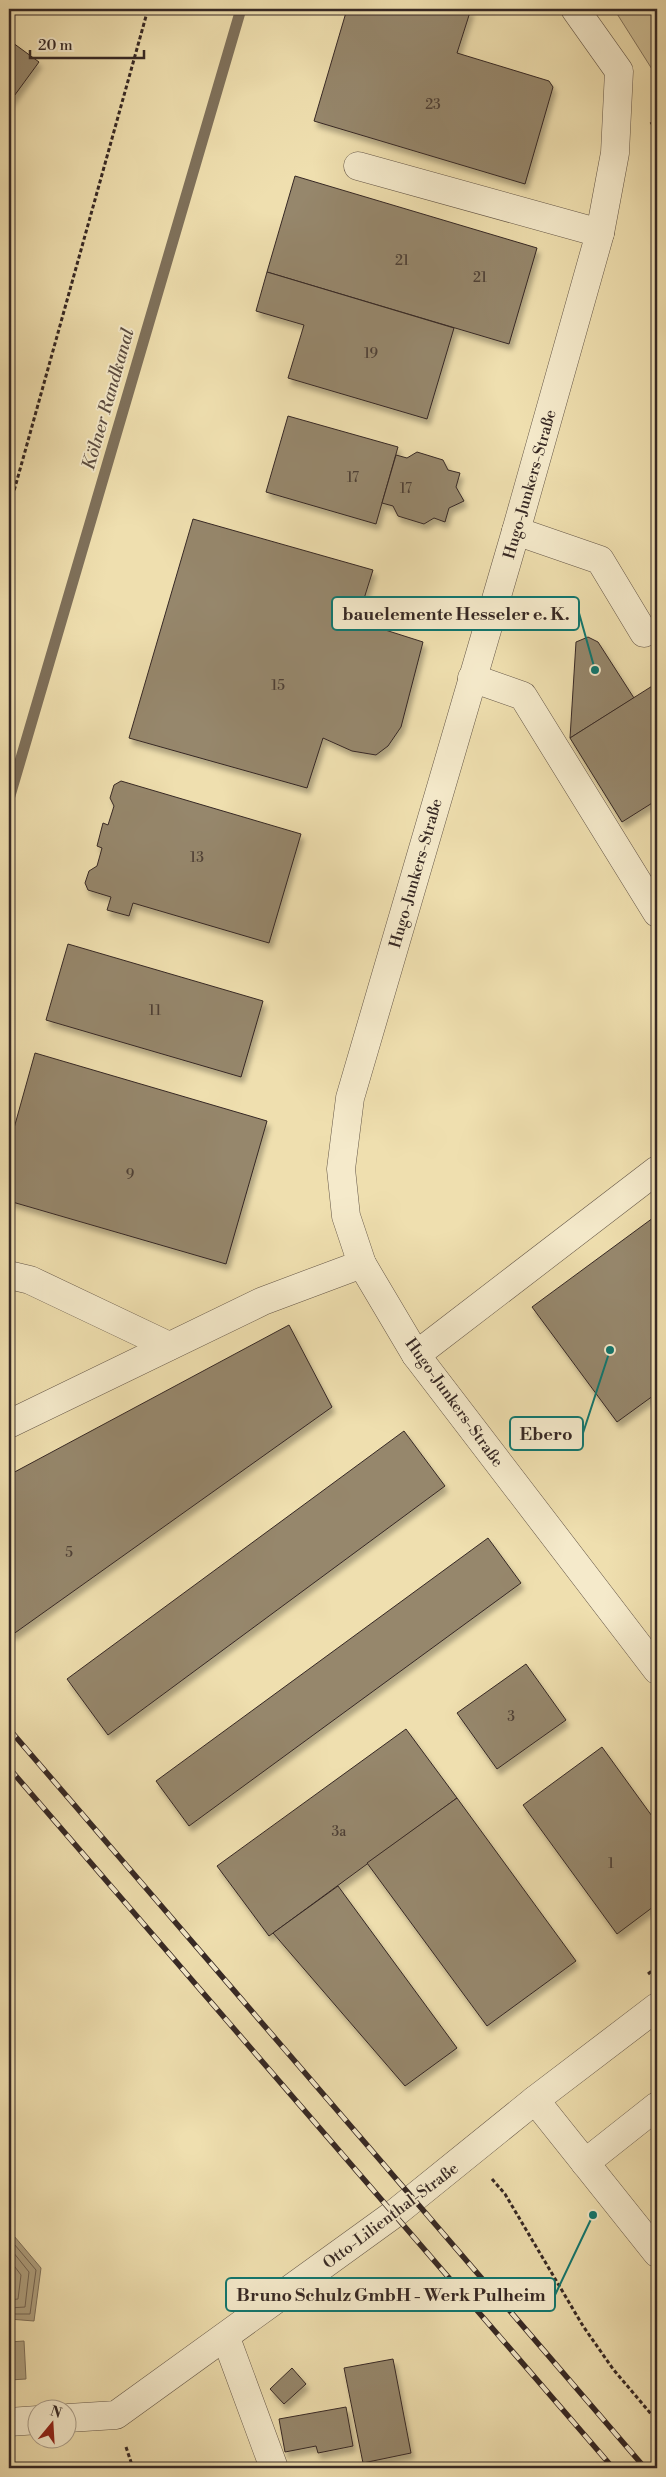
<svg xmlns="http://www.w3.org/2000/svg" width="666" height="2477" font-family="'Libre Bodoni',serif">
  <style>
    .green { fill: #d0c097; stroke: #83745e }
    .water { fill: #b0a180; stroke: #7f715b }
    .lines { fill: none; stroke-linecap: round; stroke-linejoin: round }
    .shore { stroke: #736452; stroke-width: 1 }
    .stream { stroke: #7f715b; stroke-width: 11 }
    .building { fill: #96876c; stroke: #362824; filter: url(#shadow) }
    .minor-casing { stroke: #645647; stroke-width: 29 }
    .path { stroke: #362824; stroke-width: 3; stroke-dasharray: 4 2.5; stroke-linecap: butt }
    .minor { stroke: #f5eacb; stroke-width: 28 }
    .rail-casing { stroke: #362824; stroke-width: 5.5 }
    .rail { stroke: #f5eacb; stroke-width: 4; stroke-dasharray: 11; stroke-linecap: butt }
    .labels { text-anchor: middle; stroke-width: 4; stroke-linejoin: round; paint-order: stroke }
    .number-label { font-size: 14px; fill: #4e4036 }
    .street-label { font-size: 16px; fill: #362824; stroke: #f5eacb }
    .water-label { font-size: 18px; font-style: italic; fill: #5b4c40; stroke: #f5eacb }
    .leader { fill: none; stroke: #0f766e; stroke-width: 2 }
    .callout-dot { fill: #0f766e; stroke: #f5eacb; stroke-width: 2 }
    .callout { fill: #f5eacb; stroke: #0f766e; stroke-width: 2 }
    .callout-label { font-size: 18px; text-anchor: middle; font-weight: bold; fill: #362824 }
  </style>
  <defs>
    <filter id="shadow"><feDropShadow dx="3" dy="5.5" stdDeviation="2.5" flood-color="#0004"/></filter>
  </defs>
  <rect width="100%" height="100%" fill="#efdfaf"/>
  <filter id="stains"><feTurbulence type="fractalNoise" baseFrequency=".004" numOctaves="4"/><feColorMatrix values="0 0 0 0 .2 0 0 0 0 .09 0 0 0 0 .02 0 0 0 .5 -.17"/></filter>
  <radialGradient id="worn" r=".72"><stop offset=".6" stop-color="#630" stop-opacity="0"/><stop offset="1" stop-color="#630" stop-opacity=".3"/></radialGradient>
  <!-- green -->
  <polygon class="green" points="614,9 657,9 657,77"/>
  <!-- water -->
  <g class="water">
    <polygon points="9,2230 41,2268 34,2321 9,2319"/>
    <polygon points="24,2341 26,2379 9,2380 9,2342"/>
  </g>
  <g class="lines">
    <!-- shore -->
    <g class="shore">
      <polyline points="9,2238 36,2270 30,2314 9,2314"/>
      <polyline points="9,2247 29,2272 25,2307 9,2308"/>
      <polyline points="9,2259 21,2275 18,2299 9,2300"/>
    </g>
    <!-- stream -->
    <polyline class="stream" points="9,799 241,9"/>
  </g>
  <!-- building -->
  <g class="building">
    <polygon points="347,9 471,9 457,53 549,81 553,87 525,184 314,121"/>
    <polygon points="9,40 39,62 9,103"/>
    <polygon points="295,176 537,248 509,344 267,272"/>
    <polygon points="267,272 454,328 427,419 288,378 304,325 256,311"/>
    <polygon points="288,416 398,447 376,524 266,492"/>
    <polygon points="417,452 443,460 448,470 460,473 456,487 464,501 449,508 445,522 434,518 424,524 398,516 393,506 382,503 396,455 407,458"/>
    <polygon points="193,519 373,570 357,621 423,642 401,727 388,746 376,755 352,751 323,738 307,788 129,738"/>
    <polygon points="588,637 598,642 634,698 570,738 576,642"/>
    <polygon points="657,683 657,800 622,822 570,738"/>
    <polygon points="121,781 301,834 269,943 133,903 129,916 107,910 111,897 88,890 85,883 89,871 97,866 102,848 97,846 103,823 108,825 114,806 110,798 114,785"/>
    <polygon points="68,944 263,1001 241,1077 46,1020"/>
    <polygon points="35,1053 267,1121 226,1264 9,1201 9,1146"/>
    <polygon points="657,1215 657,1393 617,1422 532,1307"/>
    <polygon points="289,1325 332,1407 12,1635 9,1629 9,1475"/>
    <polygon points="404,1431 445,1486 108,1735 67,1679"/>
    <polygon points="488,1538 521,1583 189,1826 156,1781"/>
    <polygon points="526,1664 566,1720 497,1769 457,1713"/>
    <polygon points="406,1729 457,1798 269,1936 217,1866"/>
    <polygon points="602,1747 657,1823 657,1904 617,1934 523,1805"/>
    <polygon points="457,1798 576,1961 487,2026 367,1863"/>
    <polygon points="338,1886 457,2048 405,2086 273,1933"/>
    <polygon points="393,2359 411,2453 363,2463 344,2368"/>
    <polygon points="292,2368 306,2384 284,2404 270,2389"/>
    <polygon points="346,2407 353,2446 318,2453 316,2446 285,2452 279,2419"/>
  </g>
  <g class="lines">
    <!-- minor casing -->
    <g class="minor-casing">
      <g id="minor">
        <polyline points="575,9 619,71 615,153 600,233 516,531 350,1098 341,1169 346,1216 362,1264 416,1355 657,1670"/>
        <polyline points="358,166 600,233"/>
        <polyline points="516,531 600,560 644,633"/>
        <polyline points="472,678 523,696 657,913"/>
        <polyline points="9,1275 30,1280 169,1346"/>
        <polyline points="416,1355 657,1170"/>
        <polyline points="9,1424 263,1301 362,1264"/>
        <polyline points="535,2100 657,2253"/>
        <polyline points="585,2163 657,2106"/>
        <polyline points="226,2338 274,2468"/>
        <polyline points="68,2418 116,2415 394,2214 535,2100 657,2007"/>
        <polyline points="9,2422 38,2420"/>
      </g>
    </g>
    <!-- path -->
    <g class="path">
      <polyline points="651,122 657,132"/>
      <polyline points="9,509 148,9"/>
      <polyline points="648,1974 657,1967"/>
      <polyline points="492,2179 505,2194 583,2326 613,2369 657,2421"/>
      <polyline points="126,2447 133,2468"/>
    </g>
    <!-- minor -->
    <use href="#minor" class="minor"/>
    <!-- rail casing -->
    <g class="rail-casing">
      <g id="rail">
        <polyline points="9,1729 645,2468"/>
        <polyline points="9,1768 613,2468"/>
      </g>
    </g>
    <!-- rail -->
    <use href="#rail" class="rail"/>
  </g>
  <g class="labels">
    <!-- number labels -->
    <g class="number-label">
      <text x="433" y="109">23</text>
      <text x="402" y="265">21</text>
      <text x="480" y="282">21</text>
      <text x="371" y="358">19</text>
      <text x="353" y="482">17</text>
      <text x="406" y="493">17</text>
      <text x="278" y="690">15</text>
      <text x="197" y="862">13</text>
      <text x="155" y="1015">11</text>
      <text x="130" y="1179">9</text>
      <text x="69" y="1557">5</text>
      <text x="511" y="1721">3</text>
      <text x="339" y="1836">3a</text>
      <text x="611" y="1868">1</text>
    </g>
    <!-- street labels -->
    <g class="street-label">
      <text transform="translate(529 484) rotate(-74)" y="6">Hugo-Junkers-Straße</text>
      <text transform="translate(415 873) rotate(-74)" y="6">Hugo-Junkers-Straße</text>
      <text transform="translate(455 1402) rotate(54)" y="6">Hugo-Junkers-Straße</text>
      <text transform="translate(390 2215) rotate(-37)" y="6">Otto-Lilienthal-Straße</text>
    </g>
    <!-- water labels -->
    <g class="water-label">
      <text transform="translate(108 399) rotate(-74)" y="6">Kölner Randkanal</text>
    </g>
  </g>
  <!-- callouts -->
  <path class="leader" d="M595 670L579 613M610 1350L583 1433M593 2215L555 2295"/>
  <g class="callout-dot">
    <circle cx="595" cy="670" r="5"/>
    <circle cx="610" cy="1350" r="5"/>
    <circle cx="593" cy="2215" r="5"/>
  </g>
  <g class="callout">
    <rect x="332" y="597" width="247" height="33" rx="5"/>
    <rect x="510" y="1417" width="73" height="33" rx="5"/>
    <rect x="226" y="2278" width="329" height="33" rx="5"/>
  </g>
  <g class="callout-label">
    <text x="456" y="620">bauelemente Hesseler e. K.</text>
    <text x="546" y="1440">Ebero</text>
    <text x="391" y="2301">Bruno Schulz GmbH - Werk Pulheim</text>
  </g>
  <!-- margin -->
  <rect width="666" height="2477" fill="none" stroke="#efdfaf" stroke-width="30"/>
  <rect x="10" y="10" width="646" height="2457" fill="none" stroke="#362824" stroke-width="2.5"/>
  <rect x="15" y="15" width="636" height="2447" fill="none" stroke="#362824"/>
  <!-- north arrow -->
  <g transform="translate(52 2424) rotate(18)"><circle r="24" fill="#f5eacb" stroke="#a99c88"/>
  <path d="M0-4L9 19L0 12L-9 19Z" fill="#8f2418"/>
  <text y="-8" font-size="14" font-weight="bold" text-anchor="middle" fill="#362824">N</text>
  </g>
  <!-- scale -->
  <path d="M30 50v8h114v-8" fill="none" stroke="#362824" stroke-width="2.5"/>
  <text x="38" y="50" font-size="15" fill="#362824" stroke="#f5eacb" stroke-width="4" paint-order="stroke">20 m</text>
  <rect width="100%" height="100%" filter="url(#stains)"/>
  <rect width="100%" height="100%" fill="url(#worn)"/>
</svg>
